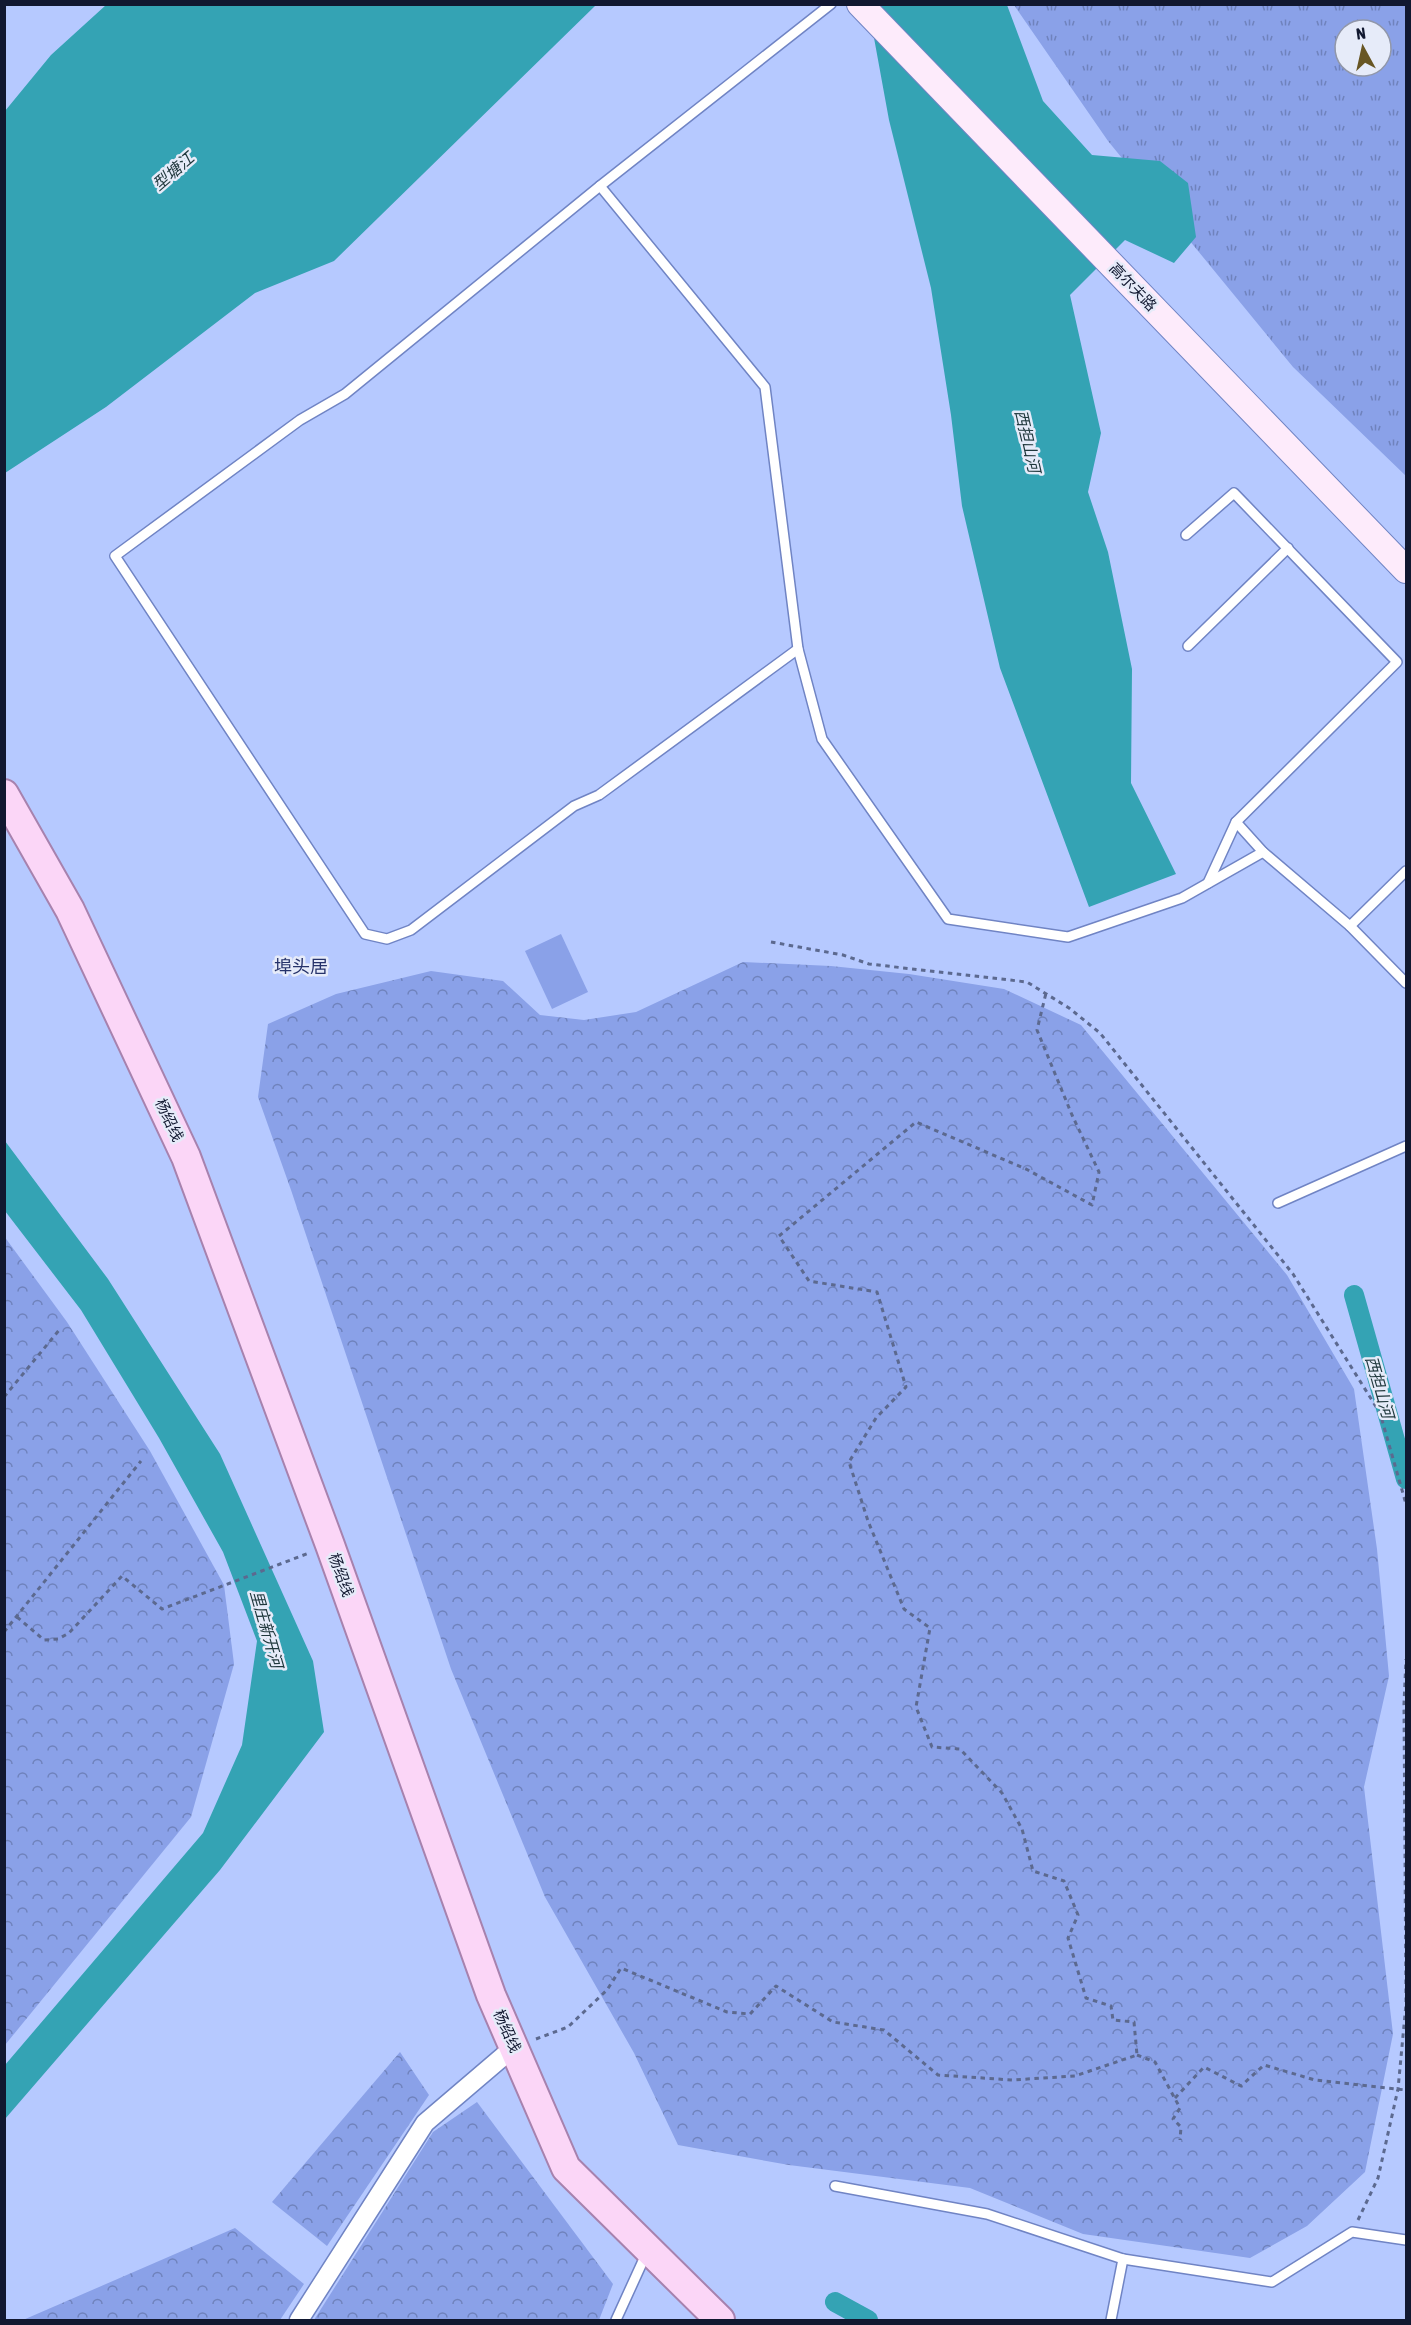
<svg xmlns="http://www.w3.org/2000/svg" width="1411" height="2325" font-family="'Asap Condensed','Noto Sans SC',sans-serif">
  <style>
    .grass { fill: url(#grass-tufts); fill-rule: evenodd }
    .forest { fill: url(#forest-crowns) }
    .garden { fill: #8aa1e8 }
    .water { fill: #34a3b4 }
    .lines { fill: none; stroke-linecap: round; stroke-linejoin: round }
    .canal { stroke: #34a3b4; stroke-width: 20 }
    .lane-casing { stroke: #7084c4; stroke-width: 12 }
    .street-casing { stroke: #7084c4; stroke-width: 21 }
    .secondary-casing { stroke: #7084c4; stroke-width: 28 }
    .primary-casing { stroke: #a782ae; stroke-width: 32 }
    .path { stroke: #5c698f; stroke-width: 3; stroke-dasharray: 4.5 4.5; stroke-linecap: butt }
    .lane { stroke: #fff; stroke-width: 9 }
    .street { stroke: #fff; stroke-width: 18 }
    .secondary { stroke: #fdebfb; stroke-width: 26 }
    .primary { stroke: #fbd6f7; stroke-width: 28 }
    .labels { text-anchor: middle; stroke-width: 5; stroke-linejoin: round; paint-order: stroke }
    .street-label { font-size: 15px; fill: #111830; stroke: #e6ebf9 }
    .water-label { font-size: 16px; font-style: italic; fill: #20383d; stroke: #e6ebf9 }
    .quarter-label { font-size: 18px; fill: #25326a; stroke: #e6ebf9 }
  </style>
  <defs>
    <pattern id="grass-tufts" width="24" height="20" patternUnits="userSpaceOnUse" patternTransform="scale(1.5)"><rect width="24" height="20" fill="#8aa1e8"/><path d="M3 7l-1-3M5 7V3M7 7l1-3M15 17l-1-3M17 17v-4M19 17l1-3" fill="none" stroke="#6f82bc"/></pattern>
    <pattern id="forest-crowns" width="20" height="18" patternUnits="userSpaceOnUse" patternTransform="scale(1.5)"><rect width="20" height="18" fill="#8aa1e8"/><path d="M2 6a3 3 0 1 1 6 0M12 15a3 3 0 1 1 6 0" fill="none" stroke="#6f82bc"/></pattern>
  </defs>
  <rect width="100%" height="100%" fill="#b6c9ff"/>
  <!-- grass -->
  <path class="grass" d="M1014 5H1406V476L1293 367 1108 141ZM1345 30H1381V66H1345Z"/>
  <!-- forest -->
  <g class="forest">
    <polygon points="743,962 831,966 909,974 1004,989 1081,1025 1287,1275 1354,1389 1377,1549 1389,1676 1364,1787 1393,2034 1365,2172 1307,2226 1250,2258 1083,2234 970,2188 789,2165 678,2145 634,2053 545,1897 451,1669 291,1190 258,1097 268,1024 336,994 431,971 503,981 540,1015 584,1020 636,1012"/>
    <polygon points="4,1236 67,1322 150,1451 224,1585 234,1664 191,1817 5,2045"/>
    <polygon points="400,2052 429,2095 327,2246 272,2202"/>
    <polygon points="477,2102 613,2284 599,2320 314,2320 433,2132"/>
    <polygon points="235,2228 304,2284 280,2320 23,2320"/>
  </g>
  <!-- garden -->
  <polygon class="garden" points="561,934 588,992 552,1009 525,951"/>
  <!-- water -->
  <g class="water">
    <polygon points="106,5 106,4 596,5 334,261 255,293 106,407 5,473 5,111 51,55"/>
    <polygon points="868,5 1007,5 1043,101 1092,155 1160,161 1188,183 1196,237 1174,263 1125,240 1070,295 1101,433 1088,492 1108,552 1132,669 1131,783 1176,874 1089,907 1000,668 962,506 951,415 931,288 889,120"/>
    <polygon points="5,1141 108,1279 220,1454 313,1661 324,1732 220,1870 5,2119 5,2065 203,1833 242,1745 257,1641 223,1552 159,1438 81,1310 5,1211"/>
  </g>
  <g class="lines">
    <!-- canal -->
    <g class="canal">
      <polyline points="1354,1295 1406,1479"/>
      <polyline points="835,2302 868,2320"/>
    </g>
    <!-- lane casing -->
    <g class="lane-casing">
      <g id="lane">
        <polyline points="600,186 765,387 798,649 822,739 948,919 1068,937 1182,898 1263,852"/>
        <polyline points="1186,535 1234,493 1397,662 1236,822 1208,883"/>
        <polyline points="1188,646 1288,548"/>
        <polyline points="798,649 599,795 574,806 411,930 387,939 365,934 115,556 300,420 345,394 600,186 831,4"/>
        <polyline points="1236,822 1263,852 1350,926 1406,983"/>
        <polyline points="1350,926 1406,871"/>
        <polyline points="1278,1203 1406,1146"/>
        <polyline points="835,2186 987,2214 1123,2259 1272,2282 1352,2232 1406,2240"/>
        <polyline points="616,2320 647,2252"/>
        <polyline points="1111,2320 1123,2259"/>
      </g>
    </g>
    <!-- street casing -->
    <g class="street-casing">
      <polyline id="street" points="299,2320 425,2123 514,2047"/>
    </g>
    <!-- secondary casing -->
    <g class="secondary-casing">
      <polyline id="secondary" points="860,4 1406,570"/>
    </g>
    <!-- primary casing -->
    <g class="primary-casing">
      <polyline id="primary" points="4,794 70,910 186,1157 330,1545 491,1995 566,2168 720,2320"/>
    </g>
    <!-- path -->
    <g class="path">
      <polyline points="771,942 843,955 869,964 1027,982 1069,1008 1100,1033 1293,1274 1380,1413 1406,1504"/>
      <polyline points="4,1397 60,1329"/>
      <polyline points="17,1617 44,1640 58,1639 69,1633 122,1576 162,1609 309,1553"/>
      <polyline points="4,1632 141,1461"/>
      <polyline points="536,2039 568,2027 607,1990 621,1968 727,2012 750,2014 776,1986 833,2022 884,2030 938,2075 1012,2080 1075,2076 1137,2055 1134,2022 1113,2020 1111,2006 1086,1998 1068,1938 1078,1915 1064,1881 1033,1871 1022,1829 1002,1793 960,1749 932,1747 916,1707 930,1628 904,1609 868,1521 849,1462 876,1418 906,1387 877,1292 809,1281 779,1236 916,1122 1026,1169 1092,1205 1099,1172 1072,1115 1037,1030 1046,993"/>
      <polyline points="1137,2055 1155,2062 1180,2108 1173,2119 1181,2127 1180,2140"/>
      <polyline points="1175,2098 1204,2067 1241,2086 1264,2065 1315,2080 1406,2090"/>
      <polyline points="1358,2220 1378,2178 1398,2089 1406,2004 1404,1704 1406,1659"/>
    </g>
    <!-- lane -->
    <use href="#lane" class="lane"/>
    <!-- street -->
    <use href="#street" class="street"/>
    <!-- secondary -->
    <use href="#secondary" class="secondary"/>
    <!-- primary -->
    <use href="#primary" class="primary"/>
  </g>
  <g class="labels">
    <!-- street labels -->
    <g class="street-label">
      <text transform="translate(1133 287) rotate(46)" y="5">高尔夫路</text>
      <text transform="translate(169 1120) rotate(65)" y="5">杨绍线</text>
      <text transform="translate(341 1575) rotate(70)" y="5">杨绍线</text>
      <text transform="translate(507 2031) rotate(66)" y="5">杨绍线</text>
    </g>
    <!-- water labels -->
    <g class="water-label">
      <text transform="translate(173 171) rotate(-41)" y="6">型塘江</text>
      <text transform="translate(1028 441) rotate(77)" y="6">西担山河</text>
      <text transform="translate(1380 1387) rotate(74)" y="6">西担山河</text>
      <text transform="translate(267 1629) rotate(74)" y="6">里庄新开河</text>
    </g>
    <!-- quarter labels -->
    <g class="quarter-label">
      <text x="301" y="973">埠头居</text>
    </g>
  </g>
  <!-- border -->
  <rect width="1411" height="2325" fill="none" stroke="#111830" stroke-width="12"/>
  <!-- north arrow -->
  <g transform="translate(1363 48) rotate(352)"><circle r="28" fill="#e6ebf9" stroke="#9197a9" stroke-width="1.5"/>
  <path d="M0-4.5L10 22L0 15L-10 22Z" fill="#685624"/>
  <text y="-9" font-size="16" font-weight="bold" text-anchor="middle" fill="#111830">N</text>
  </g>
</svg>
